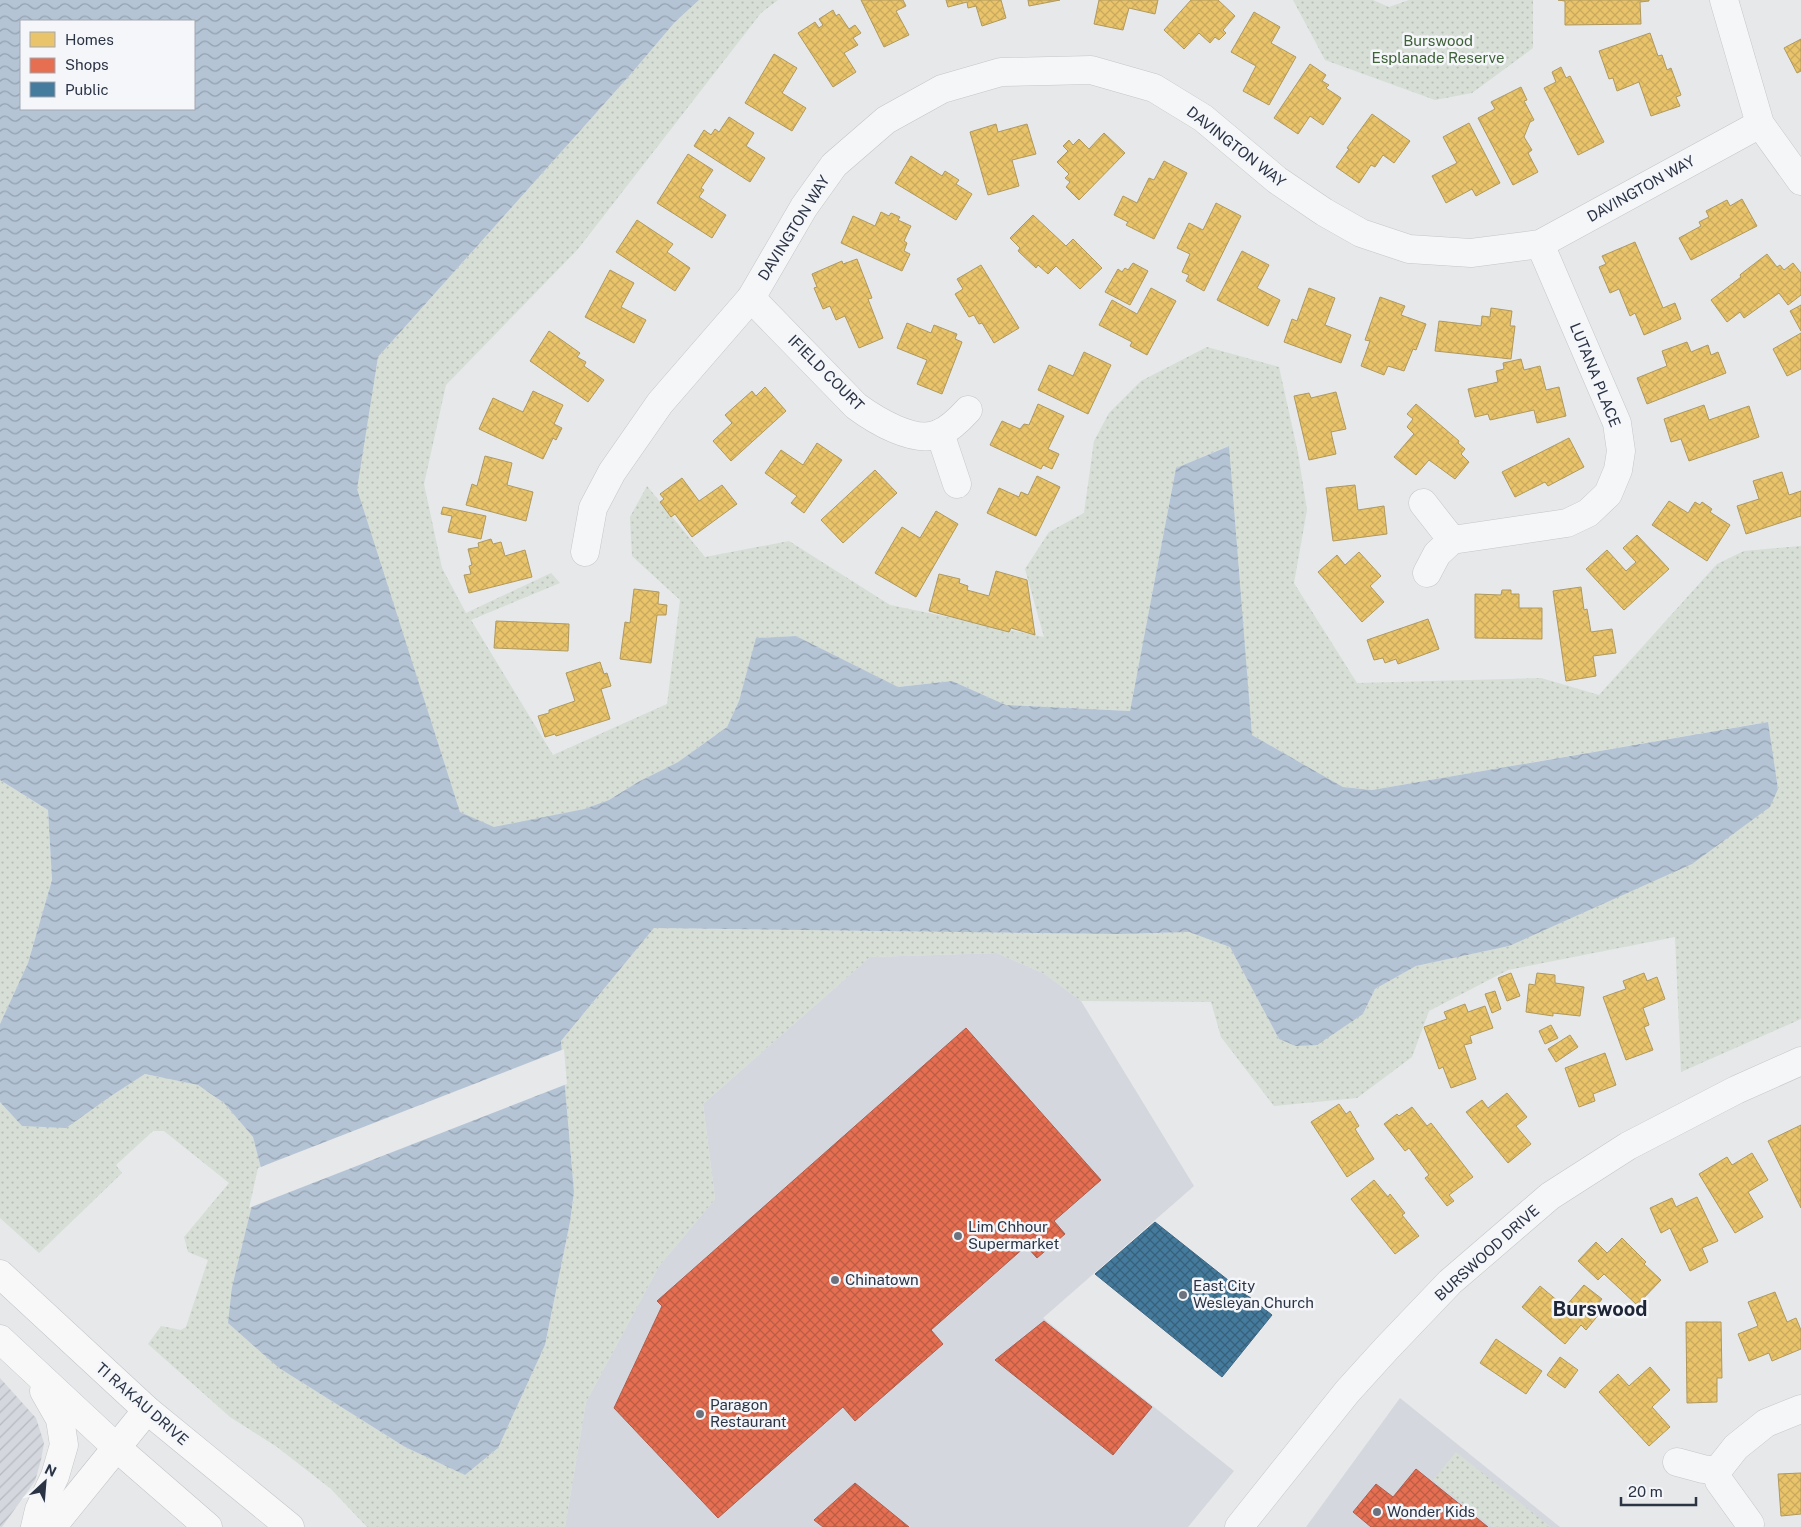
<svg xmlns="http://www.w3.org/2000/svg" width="1801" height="1527" font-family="'Public Sans',sans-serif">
	<defs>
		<pattern id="industrial-furrows" width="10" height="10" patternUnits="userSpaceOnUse" patternTransform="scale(1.25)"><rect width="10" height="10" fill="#d4d7dd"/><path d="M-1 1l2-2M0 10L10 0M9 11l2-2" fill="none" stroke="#b6b9bf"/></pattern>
		<pattern id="grass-dots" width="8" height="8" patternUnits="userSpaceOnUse" patternTransform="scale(1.25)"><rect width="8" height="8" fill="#d6ded6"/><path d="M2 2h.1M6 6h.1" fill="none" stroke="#b8bfb9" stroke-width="1.8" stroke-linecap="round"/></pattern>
		<pattern id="water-waves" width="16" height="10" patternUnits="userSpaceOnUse" patternTransform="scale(1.25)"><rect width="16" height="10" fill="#b4c4d5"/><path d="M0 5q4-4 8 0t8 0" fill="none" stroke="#93a0af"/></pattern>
		<pattern id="homes-cross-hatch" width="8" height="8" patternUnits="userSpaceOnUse" patternTransform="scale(1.25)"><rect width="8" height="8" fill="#e9c46a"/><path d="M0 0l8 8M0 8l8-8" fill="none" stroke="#c8a95d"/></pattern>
		<pattern id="shops-cross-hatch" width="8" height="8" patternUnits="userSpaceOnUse" patternTransform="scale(1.25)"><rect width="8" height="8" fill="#e76f51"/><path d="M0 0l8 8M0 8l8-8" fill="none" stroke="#bb5c45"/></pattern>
		<pattern id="public-cross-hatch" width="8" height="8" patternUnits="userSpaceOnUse" patternTransform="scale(1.25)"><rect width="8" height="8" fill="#457b9d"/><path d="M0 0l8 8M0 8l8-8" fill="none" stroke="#37607b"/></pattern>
	</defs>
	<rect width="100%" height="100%" fill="#e6e8ea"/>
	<!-- built -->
	<g fill="#d4d7dd">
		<polygon points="997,953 1045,974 1081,1001 1194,1186 1043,1318 1234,1471 1188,1527 565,1527 586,1402 659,1266 715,1199 703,1104 870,957"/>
		<polygon points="1400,1398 1560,1527 1306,1527"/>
	</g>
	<!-- industrial -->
	<polygon fill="url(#industrial-furrows)" points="0,1378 36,1418 44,1443 41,1460 35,1481 2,1527 0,1527"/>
	<!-- grass -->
	<g fill="url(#grass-dots)">
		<polygon points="699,0 778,0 761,13 578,249 446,385 424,484 442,568 466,613 551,573 560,583 471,620 553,755 667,704 680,600 632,556 630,517 647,486 705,557 789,541 890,605 1044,637 1025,569 1049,532 1084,513 1094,441 1109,413 1141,381 1207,347 1279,367 1298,453 1307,510 1294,583 1357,683 1541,678 1599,695 1717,564 1744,551 1801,546 1801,1019 1681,1072 1675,937 1508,970 1429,1011 1412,1057 1357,1098 1274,1106 1221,1037 1211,1002 1081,1001 1045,974 997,953 870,957 703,1104 715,1199 659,1266 586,1402 565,1527 367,1527 331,1489 277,1447 230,1417 148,1344 161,1326 181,1330 186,1327 208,1260 188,1252 184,1237 229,1183 164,1131 153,1131 116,1165 122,1173 39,1253 0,1218 0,1102 22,1126 111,1096 145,1074 198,1085 224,1103 253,1137 261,1168 232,1287 279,1368 405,1447 465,1475 498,1448 545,1345 570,1222 574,1192 561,1041 654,928 1119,934 1189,932 1230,946 1279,1039 1363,1014 1375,989 1416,966 1509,946 1778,789 1767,722 1372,790 1343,787 1252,735 1228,446 1176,468 1130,711 1006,705 952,681 897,687 796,636 757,638 739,701 727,727 678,762 638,782 609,800 584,809 494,828 460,812 356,489 378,357 630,75 675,22"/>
		<polygon points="1293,0 1373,0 1389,7 1409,0 1533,0 1533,48 1472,93 1435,100 1325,60"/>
		<polygon points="0,780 48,810 52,880 28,963 0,1024"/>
		<polygon points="1456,1452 1551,1527 1492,1527 1433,1480"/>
	</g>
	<!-- water -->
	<path fill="url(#water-waves)" fill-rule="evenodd" d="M0,0h699l-24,22 -45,53 -252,282 -21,132 103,323 34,15 90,-18 25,-9 29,-18 40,-20 49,-35 12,-26 17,-63 40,-2 102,51 54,-6 54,24 124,6 46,-243 53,-22 23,289 91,52 29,3 396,-68 10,67 -8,18 -78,57 -183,82 -93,20 -41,23 -12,25 -46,31 -21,1 -17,-7 -49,-92 -41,-15 -70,2 -465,-6 -93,113 13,151 -4,30 -25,123 -47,103 -33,27 -60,-28 -126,-79 -51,-45 4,-36 29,-119 -8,-31 -29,-34 -26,-18 -53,-11 -34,22 -45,32 -44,-2 -22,-24v-78l28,-61 24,-83 -4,-70 -48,-30zM21,21h173v88h-173z"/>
	<!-- pier -->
	<polygon fill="#e6e8ea" points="564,1049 567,1084 249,1208 258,1168"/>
	<!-- homes -->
	<g fill="url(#homes-cross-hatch)" stroke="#b0995f">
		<polygon points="861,0 903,0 906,6 896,11 909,35 884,47"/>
		<polygon points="946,0 1001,0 1006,18 982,26 976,6 968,8 967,2 948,7"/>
		<polygon points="1028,0 1060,0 1029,6"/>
		<polygon points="1099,0 1158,0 1155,14 1129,8 1123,30 1094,24"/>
		<polygon points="1191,0 1218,0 1235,16 1223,30 1226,33 1219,40 1215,37 1210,43 1199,33 1184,49 1164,30"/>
		<polygon points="1558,0 1649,0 1649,1 1640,2 1641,24 1565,25 1565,1"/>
		<polygon points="833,10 836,16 839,14 849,29 855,25 861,33 853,38 858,45 844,53 856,72 833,87 798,33 815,22 819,28 823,25 819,19"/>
		<polygon points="1254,12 1280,27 1271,43 1296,57 1269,105 1243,91 1256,66 1231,52"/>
		<polygon points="1650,33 1658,56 1662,55 1667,70 1671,68 1681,95 1676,97 1680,106 1651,116 1639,82 1617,91 1613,78 1609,79 1599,51"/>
		<polygon points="1801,39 1801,71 1797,73 1784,48"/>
		<polygon points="774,54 797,68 782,93 806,108 792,131 745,103"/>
		<polygon points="1310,64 1326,75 1322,81 1329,85 1326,88 1341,98 1323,125 1310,116 1298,134 1274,118"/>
		<polygon points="1561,67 1566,78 1570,76 1604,142 1578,155 1544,88 1556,82 1552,72"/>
		<polygon points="1521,87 1527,100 1524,101 1534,120 1530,122 1524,137 1532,150 1528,153 1538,172 1513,185 1478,118 1495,109 1491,102"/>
		<polygon points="1372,114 1410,141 1394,163 1383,155 1375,167 1371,165 1359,183 1336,167 1349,149 1347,148"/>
		<polygon points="729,117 754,133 746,146 765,158 750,182 694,146 704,130 711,135 715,129 719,132"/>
		<polygon points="1469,123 1500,183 1476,196 1472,189 1446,203 1432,176 1457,163 1443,137"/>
		<polygon points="996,124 998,132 1027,124 1036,154 1012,160 1019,186 988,195 970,132"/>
		<polygon points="1104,133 1125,153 1079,200 1066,187 1070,182 1065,178 1069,174 1057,162 1068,151 1063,146 1069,140 1073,145 1079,139 1089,149"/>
		<polygon points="688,154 713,170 701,188 704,190 699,197 726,215 712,238 657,203"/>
		<polygon points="911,156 942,176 945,171 959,180 956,184 972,194 956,220 895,183"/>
		<polygon points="1164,161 1187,173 1154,239 1126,225 1128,222 1114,215 1123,196 1137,203 1149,178 1154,180"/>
		<polygon points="1742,199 1757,226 1691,260 1679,238 1701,226 1699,222 1709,217 1706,211 1727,200 1730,206"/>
		<polygon points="1216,203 1241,216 1204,291 1186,281 1189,275 1182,272 1190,254 1177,248 1189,223 1203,230"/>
		<polygon points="881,212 889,216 891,213 900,217 898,220 911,226 904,241 907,243 904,251 910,254 902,271 841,243 853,216 875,226"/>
		<polygon points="1033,215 1066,246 1073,239 1102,268 1080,289 1056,266 1048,274 1038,265 1036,268 1018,251 1020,248 1010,238"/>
		<polygon points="637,220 673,244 667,252 690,268 675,291 616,252"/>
		<polygon points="1635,242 1663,308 1675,303 1681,319 1644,335 1635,313 1630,316 1619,289 1610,293 1599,267 1606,264 1602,256"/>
		<polygon points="1242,251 1269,265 1257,288 1280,300 1268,326 1217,300"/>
		<polygon points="1767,254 1777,267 1780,265 1784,270 1793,263 1801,273 1801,295 1788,305 1779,293 1744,318 1740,312 1727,322 1711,300 1741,277 1740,275 1741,274"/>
		<polygon points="857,259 872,298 868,299 883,338 859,348 845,316 836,320 830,306 823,309 814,288 817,287 812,274 842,261 843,264"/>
		<polygon points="1133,263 1148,271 1130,305 1105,292 1118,269 1122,272 1125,268 1128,270"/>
		<polygon points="981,265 1019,328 994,343 982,323 979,324 974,315 969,317 955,294 963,289 957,279"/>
		<polygon points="610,270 634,283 621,307 646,320 634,343 585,317"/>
		<polygon points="1151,288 1176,301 1147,355 1130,346 1132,342 1099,325 1112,300 1137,314"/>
		<polygon points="1309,288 1335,298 1325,325 1351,335 1341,363 1284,342 1292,319 1297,321"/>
		<polygon points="1380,297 1405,306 1401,315 1426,324 1416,350 1413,349 1404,371 1388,366 1384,375 1361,366 1370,341 1365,340"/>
		<polygon points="1801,305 1801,331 1790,311"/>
		<polygon points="1491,308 1512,311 1510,326 1515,326 1511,359 1435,351 1439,321 1481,326 1482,316 1490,317"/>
		<polygon points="907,323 931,333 934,325 957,334 955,339 962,342 942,394 917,384 927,360 897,348"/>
		<polygon points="549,331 580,353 577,357 586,362 584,366 604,380 588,402 530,361"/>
		<polygon points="1801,333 1801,369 1787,376 1773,349"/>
		<polygon points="1687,342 1691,352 1708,345 1711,355 1718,352 1726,373 1647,404 1637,378 1667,366 1662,351"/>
		<polygon points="1084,352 1111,365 1088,414 1038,390 1049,365 1073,376"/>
		<polygon points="1521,359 1524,370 1540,366 1546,390 1559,387 1566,416 1537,423 1534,410 1490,420 1488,414 1475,417 1468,389 1498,382 1496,371 1504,369 1503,363"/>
		<polygon points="765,387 786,411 731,461 713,441 732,423 725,415 752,391 756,396"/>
		<polygon points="533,391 563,405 554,424 562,428 556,440 553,438 543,459 479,429 493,398 523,412"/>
		<polygon points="1336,392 1346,429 1331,432 1336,454 1309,460 1294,396 1309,393 1311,398"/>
		<polygon points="1038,404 1064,416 1048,449 1059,454 1052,469 1043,465 1041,469 990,445 1002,421 1020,429 1024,424 1029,425"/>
		<polygon points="1416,404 1459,441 1458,443 1465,449 1461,454 1469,462 1455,479 1429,460 1416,475 1394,457 1414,434 1407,427 1413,419 1407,414"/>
		<polygon points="1704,405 1709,420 1749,406 1759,437 1689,461 1681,439 1671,442 1664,419"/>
		<polygon points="1569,438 1584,467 1548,486 1545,482 1515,497 1502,472"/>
		<polygon points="817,443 842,460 804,513 791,503 797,496 765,473 781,450 803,465"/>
		<polygon points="485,456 512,463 507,485 533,492 526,521 466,505 472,484 477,486"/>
		<polygon points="875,470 897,493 843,543 821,520"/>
		<polygon points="1782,472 1789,495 1801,491 1801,516 1746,534 1737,506 1759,499 1753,481"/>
		<polygon points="1037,476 1060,487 1036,536 987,513 999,488 1019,497 1021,492 1028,495"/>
		<polygon points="682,478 699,501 722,485 737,504 692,537 675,514 671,517 660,502 664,499 660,494"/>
		<polygon points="1355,485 1358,510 1384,506 1387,534 1333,541 1326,488"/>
		<polygon points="1669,501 1688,513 1695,502 1700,505 1702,502 1712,509 1710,512 1730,525 1707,561 1652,525"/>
		<polygon points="443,507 486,516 481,539 448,532 452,516 441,514"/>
		<polygon points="936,511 958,524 916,597 875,573 902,527 920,538"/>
		<polygon points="1637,535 1669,569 1624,610 1586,569 1607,550 1626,571 1636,562 1623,548"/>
		<polygon points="491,539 493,544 501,542 505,556 525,550 532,577 469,593 464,575 471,574 469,566 472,565 468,549 479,547 478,543"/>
		<polygon points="1359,552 1381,576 1370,586 1384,602 1362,622 1318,572 1337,555 1345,565"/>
		<polygon points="996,571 1027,580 1035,635 1011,628 1009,632 929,611 939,574 960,579 959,583 968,586 967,590 989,596"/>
		<polygon points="1581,587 1584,610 1587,609 1591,632 1612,629 1616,653 1593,656 1596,676 1566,681 1553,591"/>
		<polygon points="634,589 659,592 658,604 667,605 666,615 657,615 651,663 620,659 625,622 630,623"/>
		<polygon points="1502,590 1511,590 1511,594 1519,594 1519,608 1542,608 1542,639 1475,638 1475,594 1501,595"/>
		<polygon points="1428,619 1439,649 1398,664 1396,659 1385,663 1383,658 1374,660 1367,640"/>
		<polygon points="496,621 569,624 568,651 494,648"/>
		<polygon points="600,662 604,674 607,673 611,686 601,689 610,719 556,736 555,734 545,737 538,716 549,713 549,710 575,701 566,673"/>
		<polygon points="1511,973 1520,996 1507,1001 1498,978"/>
		<polygon points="1537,973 1555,975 1555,983 1584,987 1580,1016 1553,1013 1553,1016 1526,1012 1529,984 1535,985"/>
		<polygon points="1644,973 1647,981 1657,977 1665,999 1643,1008 1649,1025 1644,1027 1653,1050 1626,1060 1603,997 1626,989 1623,981"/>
		<polygon points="1495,991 1501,1009 1492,1013 1485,994"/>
		<polygon points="1465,1004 1468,1012 1485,1006 1493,1028 1470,1036 1472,1043 1464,1045 1476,1079 1451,1088 1443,1067 1439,1069 1424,1027 1447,1019 1444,1012"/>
		<polygon points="1551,1025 1558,1038 1545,1044 1539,1031"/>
		<polygon points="1570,1035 1578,1047 1556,1062 1548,1049"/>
		<polygon points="1605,1053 1616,1085 1593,1094 1595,1101 1579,1107 1565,1068"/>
		<polygon points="1507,1093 1527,1117 1516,1126 1531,1144 1508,1163 1466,1112 1482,1100 1488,1108"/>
		<polygon points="1339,1104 1346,1114 1350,1111 1359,1126 1355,1129 1374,1159 1347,1177 1311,1122"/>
		<polygon points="1412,1107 1427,1126 1431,1123 1473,1177 1449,1195 1454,1201 1447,1206 1425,1178 1429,1175 1409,1148 1405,1151 1384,1124 1397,1114 1399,1116"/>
		<polygon points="1801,1125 1801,1208 1768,1141"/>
		<polygon points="1752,1153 1768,1180 1748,1192 1763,1217 1735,1233 1699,1174 1727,1157 1732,1165"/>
		<polygon points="1374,1180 1388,1197 1390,1194 1405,1213 1402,1215 1419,1236 1395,1254 1351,1199"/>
		<polygon points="1697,1197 1718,1241 1702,1248 1708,1262 1690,1271 1670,1228 1661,1233 1650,1208 1672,1198 1676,1207"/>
		<polygon points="1622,1238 1646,1262 1644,1264 1661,1280 1637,1305 1604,1274 1598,1280 1578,1261 1596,1242 1607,1253"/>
		<polygon points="1584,1285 1602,1299 1595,1308 1600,1313 1586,1330 1581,1325 1565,1344 1522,1307 1540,1286 1565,1307"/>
		<polygon points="1775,1292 1787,1322 1796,1318 1801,1330 1801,1349 1772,1361 1769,1353 1749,1361 1738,1334 1758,1326 1748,1302"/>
		<polygon points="1686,1322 1721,1322 1722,1378 1717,1378 1717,1402 1687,1403"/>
		<polygon points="1496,1339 1542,1371 1526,1394 1480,1363"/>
		<polygon points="1560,1357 1578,1370 1565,1388 1547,1375"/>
		<polygon points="1650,1367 1670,1390 1652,1407 1670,1427 1649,1446 1599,1392 1618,1374 1629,1386"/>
		<polygon points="1801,1473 1801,1514 1781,1516 1778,1474"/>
	</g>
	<!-- shops -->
	<g fill="url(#shops-cross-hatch)" stroke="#af5d4d">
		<polygon points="966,1028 1101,1180 1054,1221 1065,1234 1037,1258 1026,1246 931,1330 943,1344 855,1421 843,1407 718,1518 614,1408 662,1306 657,1301"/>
		<polygon points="1044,1321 1152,1407 1113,1455 995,1360"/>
		<polygon points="1416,1469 1488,1527 1371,1527 1353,1512 1376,1484 1393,1497"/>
		<polygon points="855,1483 909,1527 823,1527 814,1520"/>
	</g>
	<!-- public -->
	<polygon fill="url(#public-cross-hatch)" stroke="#3d6683" points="1155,1222 1272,1315 1222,1377 1095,1274"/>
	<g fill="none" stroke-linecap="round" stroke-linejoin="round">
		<!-- minor casing -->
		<g stroke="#c4c6c8" stroke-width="29">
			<g id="minor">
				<polyline points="1724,0 1760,124 1801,181"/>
				<path d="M751,298l105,108c19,14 58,38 82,28 12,-5 21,-14 30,-24"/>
				<polyline points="940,433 957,484"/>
				<polyline points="1423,503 1452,540"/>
				<polyline points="585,552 593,508 612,472 660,403 751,298 804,207 834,165 886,120 942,89 1001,72 1091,70 1154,88 1203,118 1277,180 1324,212 1361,233 1409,249 1471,253 1540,244 1760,124"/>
				<polyline points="1427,573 1437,554 1452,540 1567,523 1588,513 1608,494 1618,470 1621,451 1617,423 1540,244"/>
				<polyline points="1677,1462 1703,1469 1717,1471"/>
				<polyline points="1750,1524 1719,1481 1717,1471 1736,1447 1766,1423 1801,1409"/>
				<polyline points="1239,1527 1347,1392 1386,1349 1450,1282 1550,1196 1628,1146 1736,1090 1801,1061"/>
			</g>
		</g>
		<!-- major casing -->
		<g stroke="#c2c5c8" stroke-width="29">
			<g id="major">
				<polyline points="0,1274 147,1410 290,1527"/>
				<polyline points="0,1339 117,1448 208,1527"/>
				<polyline points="35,1527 39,1510 55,1476 64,1445 60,1419 44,1391"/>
				<polyline points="52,1527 147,1410"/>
			</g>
		</g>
		<!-- minor -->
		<use href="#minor" stroke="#f5f6f7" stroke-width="28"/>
		<!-- major -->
		<use href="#major" stroke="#f8f8f8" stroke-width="28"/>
	</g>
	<!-- markers -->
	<g fill="#6c737f" stroke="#f4f6f9" stroke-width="2">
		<circle cx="958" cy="1236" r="5"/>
		<circle cx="835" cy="1280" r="5"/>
		<circle cx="1183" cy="1295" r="5"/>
		<circle cx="700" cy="1414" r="5"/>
		<circle cx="1377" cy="1512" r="5"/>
	</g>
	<g text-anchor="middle" stroke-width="5" stroke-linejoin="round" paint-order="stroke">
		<!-- park labels -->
		<g font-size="15" fill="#3f6138" stroke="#f4f6f9">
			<text x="1438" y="46">Burswood<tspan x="1438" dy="17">Esplanade Reserve</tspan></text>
		</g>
		<!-- street labels -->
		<g font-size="15" fill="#2b3445" stroke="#f4f6f9">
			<text transform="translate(1236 147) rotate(38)" y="5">DAVINGTON WAY</text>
			<text transform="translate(1641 189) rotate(-29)" y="5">DAVINGTON WAY</text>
			<text transform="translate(794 228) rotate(-58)" y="5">DAVINGTON WAY</text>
			<text transform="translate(826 373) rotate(45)" y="5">IFIELD COURT</text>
			<text transform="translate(1595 375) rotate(68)" y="5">LUTANA PLACE</text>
			<text transform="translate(1487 1253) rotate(-42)" y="5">BURSWOOD DRIVE</text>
			<text transform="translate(142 1404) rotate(41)" y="5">TI RAKAU DRIVE</text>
		</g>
		<!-- poi labels -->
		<g font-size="15" fill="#2b3445" stroke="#f4f6f9" text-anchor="start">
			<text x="968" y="1232">Lim Chhour<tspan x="968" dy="17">Supermarket</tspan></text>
			<text x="845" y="1285">Chinatown</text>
			<text x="1193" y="1291">East City<tspan x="1193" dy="17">Wesleyan Church</tspan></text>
			<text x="710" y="1410">Paragon<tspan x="710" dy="17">Restaurant</tspan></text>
			<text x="1387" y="1517">Wonder Kids</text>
		</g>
		<!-- district labels -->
		<g font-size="20" font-weight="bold" fill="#1d2536" stroke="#f4f6f9">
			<text x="1600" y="1316">Burswood</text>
		</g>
	</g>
	<!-- legend -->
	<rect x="20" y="20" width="175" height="90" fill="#f4f6f9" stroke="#a4a8b1"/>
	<rect x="30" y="32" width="25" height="15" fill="#e9c46a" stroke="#a4a8b1"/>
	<text x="65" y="45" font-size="15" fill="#2b3445">Homes</text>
	<rect x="30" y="58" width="25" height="15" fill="#e76f51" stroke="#a4a8b1"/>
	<text x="65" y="70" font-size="15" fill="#2b3445">Shops</text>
	<rect x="30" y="82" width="25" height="15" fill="#457b9d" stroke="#a4a8b1"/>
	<text x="65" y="95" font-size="15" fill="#2b3445">Public</text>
	<!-- north arrow -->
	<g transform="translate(45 1482) rotate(26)" stroke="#f4f6f9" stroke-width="4" paint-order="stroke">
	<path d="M0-4L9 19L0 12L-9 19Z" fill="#2b3445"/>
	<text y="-8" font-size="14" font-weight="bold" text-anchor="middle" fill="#2b3445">N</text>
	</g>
	<!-- scale -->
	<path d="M1621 1497v8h75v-8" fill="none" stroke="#2b3445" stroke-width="2.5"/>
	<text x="1628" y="1497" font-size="15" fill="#2b3445" stroke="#f4f6f9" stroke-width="4" paint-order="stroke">20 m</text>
</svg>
